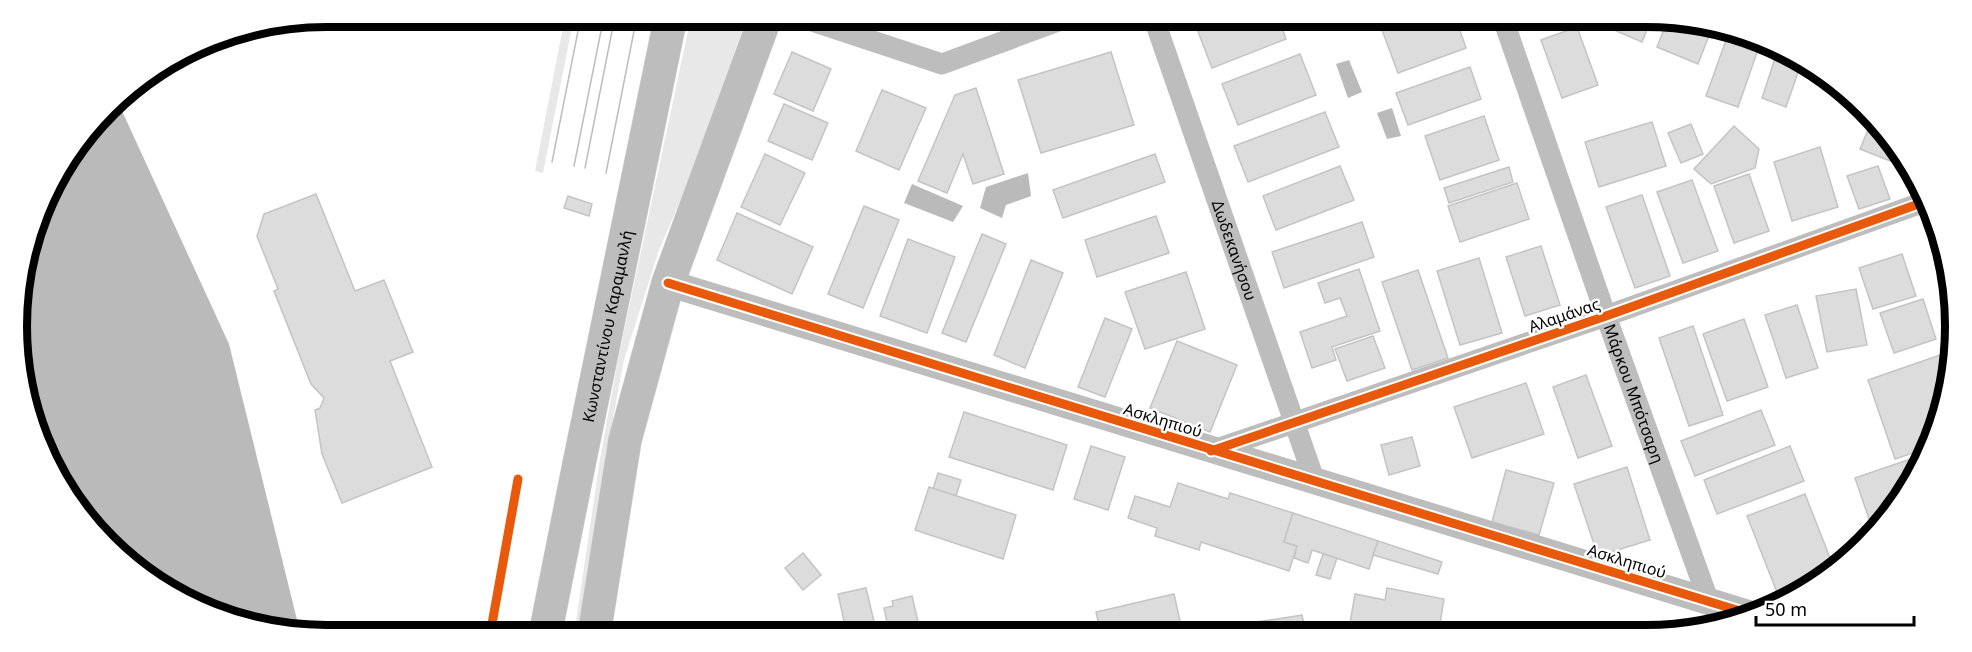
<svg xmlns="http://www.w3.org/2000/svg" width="1972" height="652" font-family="'Noto Sans',sans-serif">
	<rect width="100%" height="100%" fill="#fff"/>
	<!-- green -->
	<g fill="#e8e8e8">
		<polygon points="565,17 574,17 543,173 535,171"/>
		<polygon points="691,17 747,17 686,187 659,250 624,360 605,461 578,635 574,635 600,459 618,359"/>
	</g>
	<!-- water -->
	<g fill="#bababa">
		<polygon points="1349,60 1362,92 1348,98 1336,64"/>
		<polygon points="117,100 229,344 300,632 246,625 154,583 69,498 27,406 19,286 49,189"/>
		<polygon points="1392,108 1401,136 1387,139 1377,113"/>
		<polygon points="1028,173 1031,196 1006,205 1002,218 980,208 986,187"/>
		<polygon points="912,184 963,206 953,222 904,203"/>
	</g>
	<!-- building -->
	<g fill="#dcdcdc" stroke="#c4c4c4" stroke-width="1.5">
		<polygon points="911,16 935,16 932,25"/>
		<polygon points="1192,16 1278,16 1286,39 1212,68"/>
		<polygon points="1328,16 1355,16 1332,26"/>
		<polygon points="1421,16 1455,16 1466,48 1398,73 1382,30"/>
		<polygon points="1590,16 1646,16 1652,17 1642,42 1588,19"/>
		<polygon points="1668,19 1713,25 1698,64 1657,47"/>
		<polygon points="1577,27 1598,85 1562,98 1541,40"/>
		<polygon points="1730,29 1760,44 1738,107 1706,96"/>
		<polygon points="792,52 831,69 813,111 774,94"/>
		<polygon points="1111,52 1134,125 1041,153 1018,80"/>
		<polygon points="1777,52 1801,64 1786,107 1762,98"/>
		<polygon points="1300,54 1316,95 1238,125 1222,84"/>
		<polygon points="1470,67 1481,99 1408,125 1396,93"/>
		<polygon points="976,88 1004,174 973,184 963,154 947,193 918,181 955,95"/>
		<polygon points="882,90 926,108 899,170 856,151"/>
		<polygon points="784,104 828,123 812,160 768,141"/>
		<polygon points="1325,112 1339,147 1248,182 1234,146"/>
		<polygon points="1484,116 1499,160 1440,180 1425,136"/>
		<polygon points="1652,122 1666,166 1599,187 1585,142"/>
		<polygon points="1691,124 1703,154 1681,163 1668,133"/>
		<polygon points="1870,125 1875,127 1909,165 1908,168 1860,149"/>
		<polygon points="1734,126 1759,149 1755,168 1711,184 1694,169"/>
		<polygon points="1820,147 1838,207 1792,221 1774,162"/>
		<polygon points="765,154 805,173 780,225 741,207"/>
		<polygon points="1155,154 1165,182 1063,218 1053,190"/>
		<polygon points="1340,166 1354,200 1276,230 1263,196"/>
		<polygon points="1878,166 1890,199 1859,209 1847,176"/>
		<polygon points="1509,167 1513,182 1449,203 1444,188"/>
		<polygon points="1749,174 1769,231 1734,243 1714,186"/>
		<polygon points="1692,180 1718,251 1683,263 1657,192"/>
		<polygon points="1517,183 1529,219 1460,242 1448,206"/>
		<polygon points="316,194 355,291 384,280 413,352 390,361 432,467 342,503 322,454 315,410 320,408 324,398 311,384 274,291 278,289 257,236 264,214"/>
		<polygon points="1642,195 1670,276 1635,288 1606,207"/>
		<polygon points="568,196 592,204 589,216 564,208"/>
		<polygon points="864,206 899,220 863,308 828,294"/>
		<polygon points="737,213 813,247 792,294 717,260"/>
		<polygon points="1156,216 1169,253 1097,277 1085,240"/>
		<polygon points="1362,222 1374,257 1284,288 1272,252"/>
		<polygon points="982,234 1006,244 966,342 942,333"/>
		<polygon points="908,239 955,257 927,333 880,316"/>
		<polygon points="1541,246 1560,305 1525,316 1506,257"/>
		<polygon points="1902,254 1916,296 1873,309 1859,268"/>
		<polygon points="1479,258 1502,333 1460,345 1437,271"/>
		<polygon points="1031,260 1063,273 1025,368 994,355"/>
		<polygon points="1359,269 1380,331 1332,347 1336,360 1312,368 1300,332 1347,316 1340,298 1325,303 1318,283"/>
		<polygon points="1418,270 1448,358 1412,370 1382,282"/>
		<polygon points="1186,272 1205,329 1145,349 1125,292"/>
		<polygon points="1856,289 1867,345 1827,352 1816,296"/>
		<polygon points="1923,299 1936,339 1894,353 1880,313"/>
		<polygon points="1797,305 1818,368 1786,378 1765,315"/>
		<polygon points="1105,318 1132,329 1105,397 1078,387"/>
		<polygon points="1744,319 1768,387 1727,401 1703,334"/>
		<polygon points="1693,326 1723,415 1689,426 1659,338"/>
		<polygon points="1373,336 1385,368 1347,381 1335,349"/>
		<polygon points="1177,341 1237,365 1210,432 1150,408"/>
		<polygon points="1946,353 1948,358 1945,406 1928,448 1895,459 1868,380"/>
		<polygon points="1586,375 1612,446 1578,458 1553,387"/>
		<polygon points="1526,383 1544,434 1472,458 1454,407"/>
		<polygon points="1761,410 1775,445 1695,476 1681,441"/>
		<polygon points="964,412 1067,445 1053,490 949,457"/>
		<polygon points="1412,437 1420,466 1389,475 1381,445"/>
		<polygon points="1091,446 1125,457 1108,510 1074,499"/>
		<polygon points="1790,446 1804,481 1717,514 1704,480"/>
		<polygon points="1925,454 1914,481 1888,513 1869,519 1855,478"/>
		<polygon points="1627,467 1650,540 1598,556 1574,484"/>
		<polygon points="1506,470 1554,483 1539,535 1492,522"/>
		<polygon points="938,473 961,480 956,496 933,489"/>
		<polygon points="1178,483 1228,499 1230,493 1293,513 1284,542 1297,546 1289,571 1201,542 1199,550 1155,536 1157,528 1128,518 1135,496 1170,507"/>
		<polygon points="929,487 1016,515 1003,559 915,530"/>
		<polygon points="1805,494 1834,568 1789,597 1780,600 1747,516"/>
		<polygon points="1293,513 1378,541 1369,569 1312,550 1308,563 1294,558 1297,546 1284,542"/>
		<polygon points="1378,541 1442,562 1438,574 1373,555"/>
		<polygon points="803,553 821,575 803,590 785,568"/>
		<polygon points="1323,554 1337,558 1330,579 1316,575"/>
		<polygon points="866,588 876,630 888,627 884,608 893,606 892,601 912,596 919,626 930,624 933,634 805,635 805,633 845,625 838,594"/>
		<polygon points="1387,588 1444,599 1439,630 1427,628 1426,633 1408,633 1350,623 1355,594 1385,600"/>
		<polygon points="1174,594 1183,634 1101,634 1096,612"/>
		<polygon points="1302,615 1306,634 1239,634 1237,625"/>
		<polygon points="1047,624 1050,634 1020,634 1019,630"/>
		<polygon points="1237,625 1239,634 1197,634"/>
	</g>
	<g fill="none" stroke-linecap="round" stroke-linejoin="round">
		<!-- trunk casing -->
		<g stroke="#dbdbdb" stroke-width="34">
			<g id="trunk">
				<path id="s3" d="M545,635l33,-166 93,-453"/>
				<polyline points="594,635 625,440 668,283 766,16"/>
			</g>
		</g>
		<!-- minor -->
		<g stroke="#bdbdbd" stroke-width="21">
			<polyline points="797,16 942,64 1072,16"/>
			<path id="s1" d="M1153,16l162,466"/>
			<path id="s2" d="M1502,16l104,300 103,286"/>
			<polyline points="1211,451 1606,316 1924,202"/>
		</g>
		<!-- tertiary -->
		<polyline stroke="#bdbdbd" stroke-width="27" points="668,283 1753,615"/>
		<!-- trunk -->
		<use href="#trunk" stroke="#bdbdbd" stroke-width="33"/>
		<!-- tram -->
		<g stroke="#bdbdbd" stroke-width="1.5">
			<polyline points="552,162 581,16"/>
			<polyline points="574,166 604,16"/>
			<polyline points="585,168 615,16"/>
			<polyline points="606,173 637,16"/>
		</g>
		<!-- cycleway casing -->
		<g stroke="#fff" stroke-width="13">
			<g id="cycleway">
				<polyline points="668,283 1753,615"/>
				<polyline points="1211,451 1606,316 1924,202"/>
				<polyline points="490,635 518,479"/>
			</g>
		</g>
		<!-- cycleway -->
		<use href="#cycleway" stroke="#e8590c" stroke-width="9"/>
	</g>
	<g text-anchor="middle" stroke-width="5" stroke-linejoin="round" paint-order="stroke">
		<!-- street labels -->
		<g font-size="16" fill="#000" stroke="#fff">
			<text dy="6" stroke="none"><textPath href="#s1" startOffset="248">Δωδεκανήσου</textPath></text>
			<text transform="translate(1564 315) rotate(-19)" y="6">Αλαμάνας</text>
			<text dy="6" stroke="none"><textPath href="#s3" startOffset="315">Κωνσταντίνου Καραμανλή</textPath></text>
			<text dy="6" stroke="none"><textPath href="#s2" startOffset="400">Μάρκου Μπότσαρη</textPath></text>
			<text transform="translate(1163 420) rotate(17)" y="6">Ασκληπιού</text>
			<text transform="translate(1627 561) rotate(17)" y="6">Ασκληπιού</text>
		</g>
	</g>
	<!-- crop -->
	<path d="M0 0H1972V652H0ZM326 27H1646A299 299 0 0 1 1945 326V326A299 299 0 0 1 1646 625H326A299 299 0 0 1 27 326V326A299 299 0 0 1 326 27Z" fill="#fff" fill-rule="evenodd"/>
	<path fill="none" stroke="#000" stroke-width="8" d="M326 27H1646A299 299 0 0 1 1945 326V326A299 299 0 0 1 1646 625H326A299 299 0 0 1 27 326V326A299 299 0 0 1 326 27Z"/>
	<!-- scale -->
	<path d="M1756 616v9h158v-9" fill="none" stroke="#000000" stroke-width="3"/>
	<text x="1765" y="616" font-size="18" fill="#000000" stroke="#ffffff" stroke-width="4.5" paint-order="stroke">50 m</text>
</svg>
